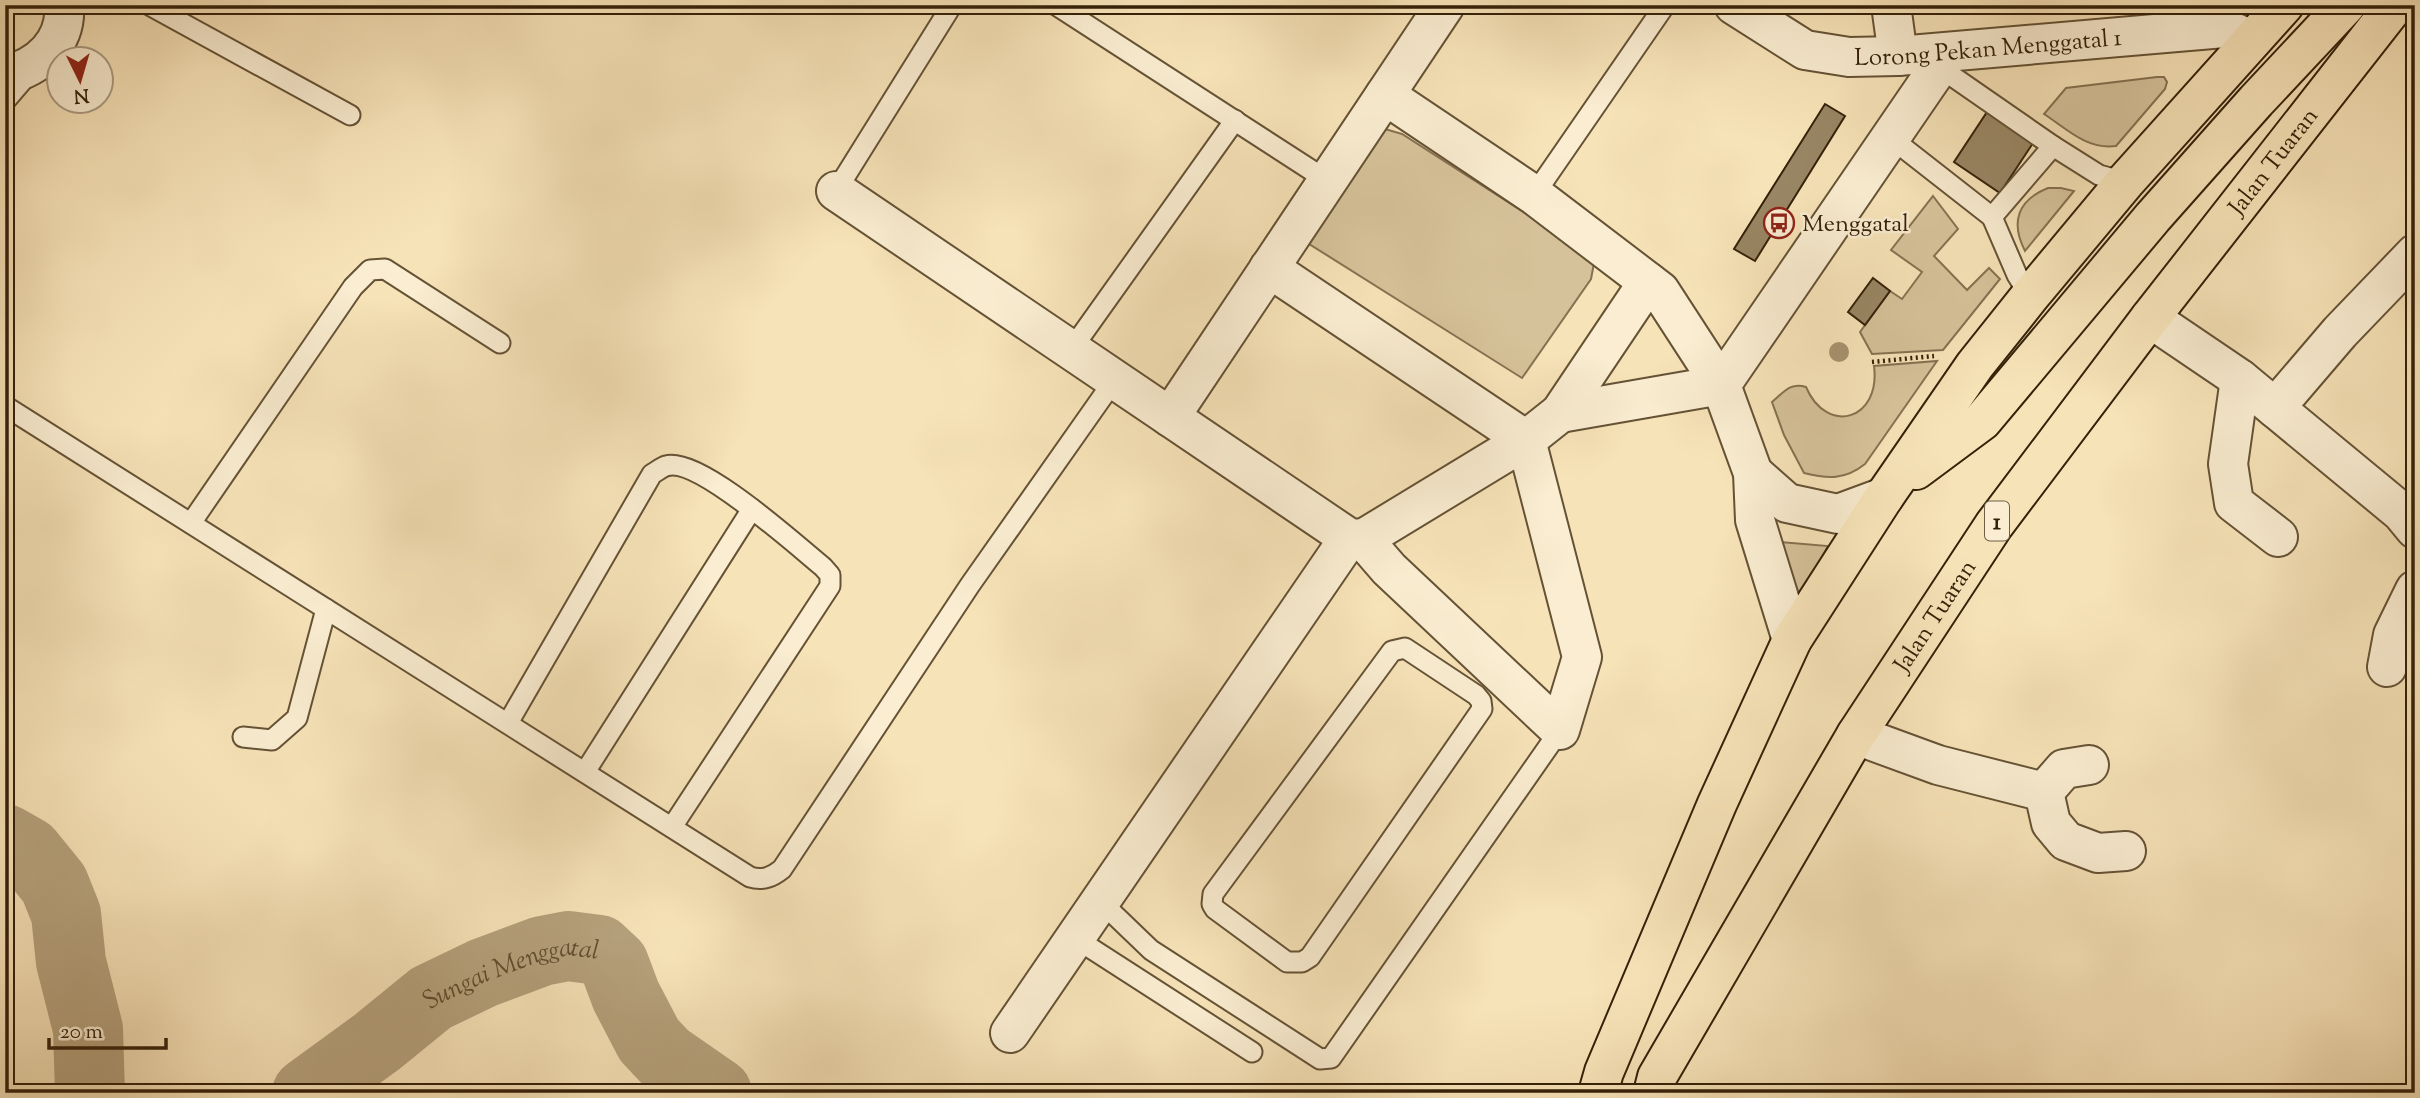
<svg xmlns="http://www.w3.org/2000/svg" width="2420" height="1098" font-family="'Sorts Mill Goudy',serif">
	<rect width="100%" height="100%" fill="#f7e3b8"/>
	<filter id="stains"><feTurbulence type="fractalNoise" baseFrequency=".00286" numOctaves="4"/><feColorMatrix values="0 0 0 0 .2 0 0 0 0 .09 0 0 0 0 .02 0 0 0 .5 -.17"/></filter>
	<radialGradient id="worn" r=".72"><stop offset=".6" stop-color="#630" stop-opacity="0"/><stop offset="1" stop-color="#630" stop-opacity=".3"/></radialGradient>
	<!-- green -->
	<g fill="#d6c29a" stroke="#857252" stroke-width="2">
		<path d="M2157,77h7l3,5 -2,7 -49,57c-29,4 -49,-17 -72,-32l22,-26z"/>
		<polygon points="1385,129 1402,134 1589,254 1594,263 1591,279 1522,378 1298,237"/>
		<path d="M2048,188h13l13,3 -49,60c-15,-29 -7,-51 23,-63z"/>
		<polygon points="1933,196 1958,229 1934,256 1967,290 1989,268 2000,279 1943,350 1872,354 1860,332 1890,291 1902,299 1922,272 1891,250"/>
		<path d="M1937,361l-72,103c-20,16 -37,15 -61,9l-20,-38 -12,-33c12,-10 18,-20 34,-15 21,49 75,33 68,-21z"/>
		<polygon points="1780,542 1828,546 1800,598"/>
	</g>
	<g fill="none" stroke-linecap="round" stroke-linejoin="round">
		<!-- river -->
		<g stroke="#b5a17c" stroke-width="70">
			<polyline points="5,839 28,852 54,884 66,914 71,962 88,1029 90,1093"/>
			<path id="s1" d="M307,1093l70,-51 54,-44 52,-25 59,-22 26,-5 31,4 15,14 12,32 23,44 16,17 52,36"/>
		</g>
	</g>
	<!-- building -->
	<g fill="#998664" stroke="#342109" stroke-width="2">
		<polygon points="1825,104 1845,116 1755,261 1734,249"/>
		<polygon points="1989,109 2035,140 2000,193 1954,162"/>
		<polygon points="1873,278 1890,291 1865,325 1848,312"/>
	</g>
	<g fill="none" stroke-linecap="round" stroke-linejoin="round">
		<!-- service casing -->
		<g stroke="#655235" stroke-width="23">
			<g id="service">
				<polyline points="149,5 350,115"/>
				<polyline points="1056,5 1328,181"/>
				<polyline points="1939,67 2053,146"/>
				<polyline points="5,101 29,73"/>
				<polyline points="1891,138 1992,217"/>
				<polyline points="836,191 952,5"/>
				<polyline points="1534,195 1665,5"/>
				<polyline points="2030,296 2017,275 1992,217 2053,146 2099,175 2125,182"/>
				<polyline points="1071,350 1235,120"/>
				<path d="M5,406l745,471c13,4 22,0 32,-8l188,-284 145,-206"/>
				<polyline points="191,523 353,287 370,270 385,269 500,343"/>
				<polygon points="1405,648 1476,695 1481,701 1482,709 1310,957 1302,962 1287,962 1215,909 1212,904 1213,894 1392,651"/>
				<path d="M508,723l144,-249c4,-2 10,-7 14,-8 32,-10 130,79 157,101l7,8v11l-158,241"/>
				<polyline points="243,737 272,740 297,718 326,609"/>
				<polyline points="585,772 752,509"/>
				<polyline points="1100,901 1151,950 1320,1059 1331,1058 1560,730"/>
				<polyline points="1075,938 1252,1052"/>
			</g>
		</g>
		<!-- minor casing -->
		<g stroke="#655235" stroke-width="42">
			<g id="minor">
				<path id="s2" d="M1734,5l71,45 44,7 49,-1 326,-28 28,12"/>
				<polyline points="1891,5 1898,56"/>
				<path d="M5,75c34,-7 62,-33 59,-70"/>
				<polyline points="1385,95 1534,195 1660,291 1721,385 1753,473 1755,520 1792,640"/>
				<polyline points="836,191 1349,538 1363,539 1389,569 1560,730 1582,657 1526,440 1269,268"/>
				<polyline points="2150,318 2240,379 2401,512 2415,529"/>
				<polyline points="2240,379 2228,464 2234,503 2278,537"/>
				<polyline points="2275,408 2340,332 2415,254"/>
				<polyline points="1560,413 1721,385 1949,52"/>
				<polyline points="1170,417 1445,5"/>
				<polyline points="1753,473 1787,503 1838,514 1884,497"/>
				<polyline points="1363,539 1526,440 1560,413 1648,282"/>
				<polyline points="2387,667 2393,635 2415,590"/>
				<polyline points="1856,735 1938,765 2044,792 2051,823 2066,841 2098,853 2126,851"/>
				<polyline points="2044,792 2064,769 2089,765"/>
				<polyline points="1010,1033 1349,538"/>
			</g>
		</g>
		<!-- primary casing -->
		<g stroke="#342109" stroke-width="42">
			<g id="primary">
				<polyline points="1916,470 1982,421 2153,217 2256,101 2346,5"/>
				<polyline points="1598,1093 1604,1072 1717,804 1792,640 1884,497 1975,365 2030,296 2125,182 2284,5"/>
				<path id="s3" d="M1653,1093l4,-16 199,-342 138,-210 156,-207 245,-313"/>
			</g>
		</g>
		<!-- path -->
		<polyline stroke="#342109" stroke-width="4.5" stroke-dasharray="2 3.5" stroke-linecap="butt" points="1872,362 1934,356"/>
		<!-- service -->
		<use href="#service" stroke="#faedd1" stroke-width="19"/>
		<!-- minor -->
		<use href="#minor" stroke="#faedd1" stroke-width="38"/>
		<!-- primary -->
		<use href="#primary" stroke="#f7e3b8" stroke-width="38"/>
	</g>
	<!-- trees -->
	<circle fill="#a7936f" cx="1839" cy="352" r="10"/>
	<!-- icons -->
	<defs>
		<g id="bus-ring" transform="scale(1.575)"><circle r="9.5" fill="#faedd1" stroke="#8f2418" stroke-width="1.5"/><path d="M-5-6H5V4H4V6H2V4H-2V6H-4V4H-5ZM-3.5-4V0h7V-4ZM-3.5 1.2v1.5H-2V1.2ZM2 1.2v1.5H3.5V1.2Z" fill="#8f2418"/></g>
	</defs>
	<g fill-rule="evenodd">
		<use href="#bus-ring" x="1779" y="223"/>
	</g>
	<g text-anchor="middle" stroke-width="5" stroke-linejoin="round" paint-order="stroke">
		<!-- shield labels -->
		<rect fill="#faedd1" stroke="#6f5e45" stroke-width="2" x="1985" y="501.5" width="24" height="39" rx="5"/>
		<g font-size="23" font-weight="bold" fill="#342109">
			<text x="1997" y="529">1</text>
		</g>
		<!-- street labels -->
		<g font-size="24" fill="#342109" stroke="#faedd1">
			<text dy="8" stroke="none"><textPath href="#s2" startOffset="268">Lorong Pekan Menggatal 1</textPath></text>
			<text dy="8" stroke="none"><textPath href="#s3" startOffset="1122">Jalan Tuaran</textPath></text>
			<text dy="8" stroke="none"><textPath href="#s3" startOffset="555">Jalan Tuaran</textPath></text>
		</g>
		<!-- poi labels -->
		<g font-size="24" fill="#342109" stroke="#faedd1" text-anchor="start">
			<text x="1802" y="231">Menggatal</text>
		</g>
		<!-- water labels -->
		<g font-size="26" font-style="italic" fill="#614e31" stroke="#faedd1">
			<text dy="9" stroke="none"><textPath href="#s1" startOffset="242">Sungai Menggatal</textPath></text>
		</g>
	</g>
	<!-- margin -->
	<rect width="2420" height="1098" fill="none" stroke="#f7e3b8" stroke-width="28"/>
	<rect x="7" y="7" width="2406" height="1084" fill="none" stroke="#342109" stroke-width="3.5"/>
	<rect x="14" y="14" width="2392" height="1070" fill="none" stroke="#342109" stroke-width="2"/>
	<!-- north arrow -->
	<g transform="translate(80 80) rotate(175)"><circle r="33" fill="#faedd1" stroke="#ab9b81" stroke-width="2"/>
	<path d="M0-5L12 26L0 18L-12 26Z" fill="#8f2418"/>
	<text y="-10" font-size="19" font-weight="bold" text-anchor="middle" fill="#342109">N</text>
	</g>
	<!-- scale -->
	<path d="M49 1038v10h117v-10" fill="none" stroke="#342109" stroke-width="3.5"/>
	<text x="60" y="1038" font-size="21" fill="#342109" stroke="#faedd1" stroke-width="5" paint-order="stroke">20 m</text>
	<rect width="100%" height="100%" filter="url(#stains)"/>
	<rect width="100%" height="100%" fill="url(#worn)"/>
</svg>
